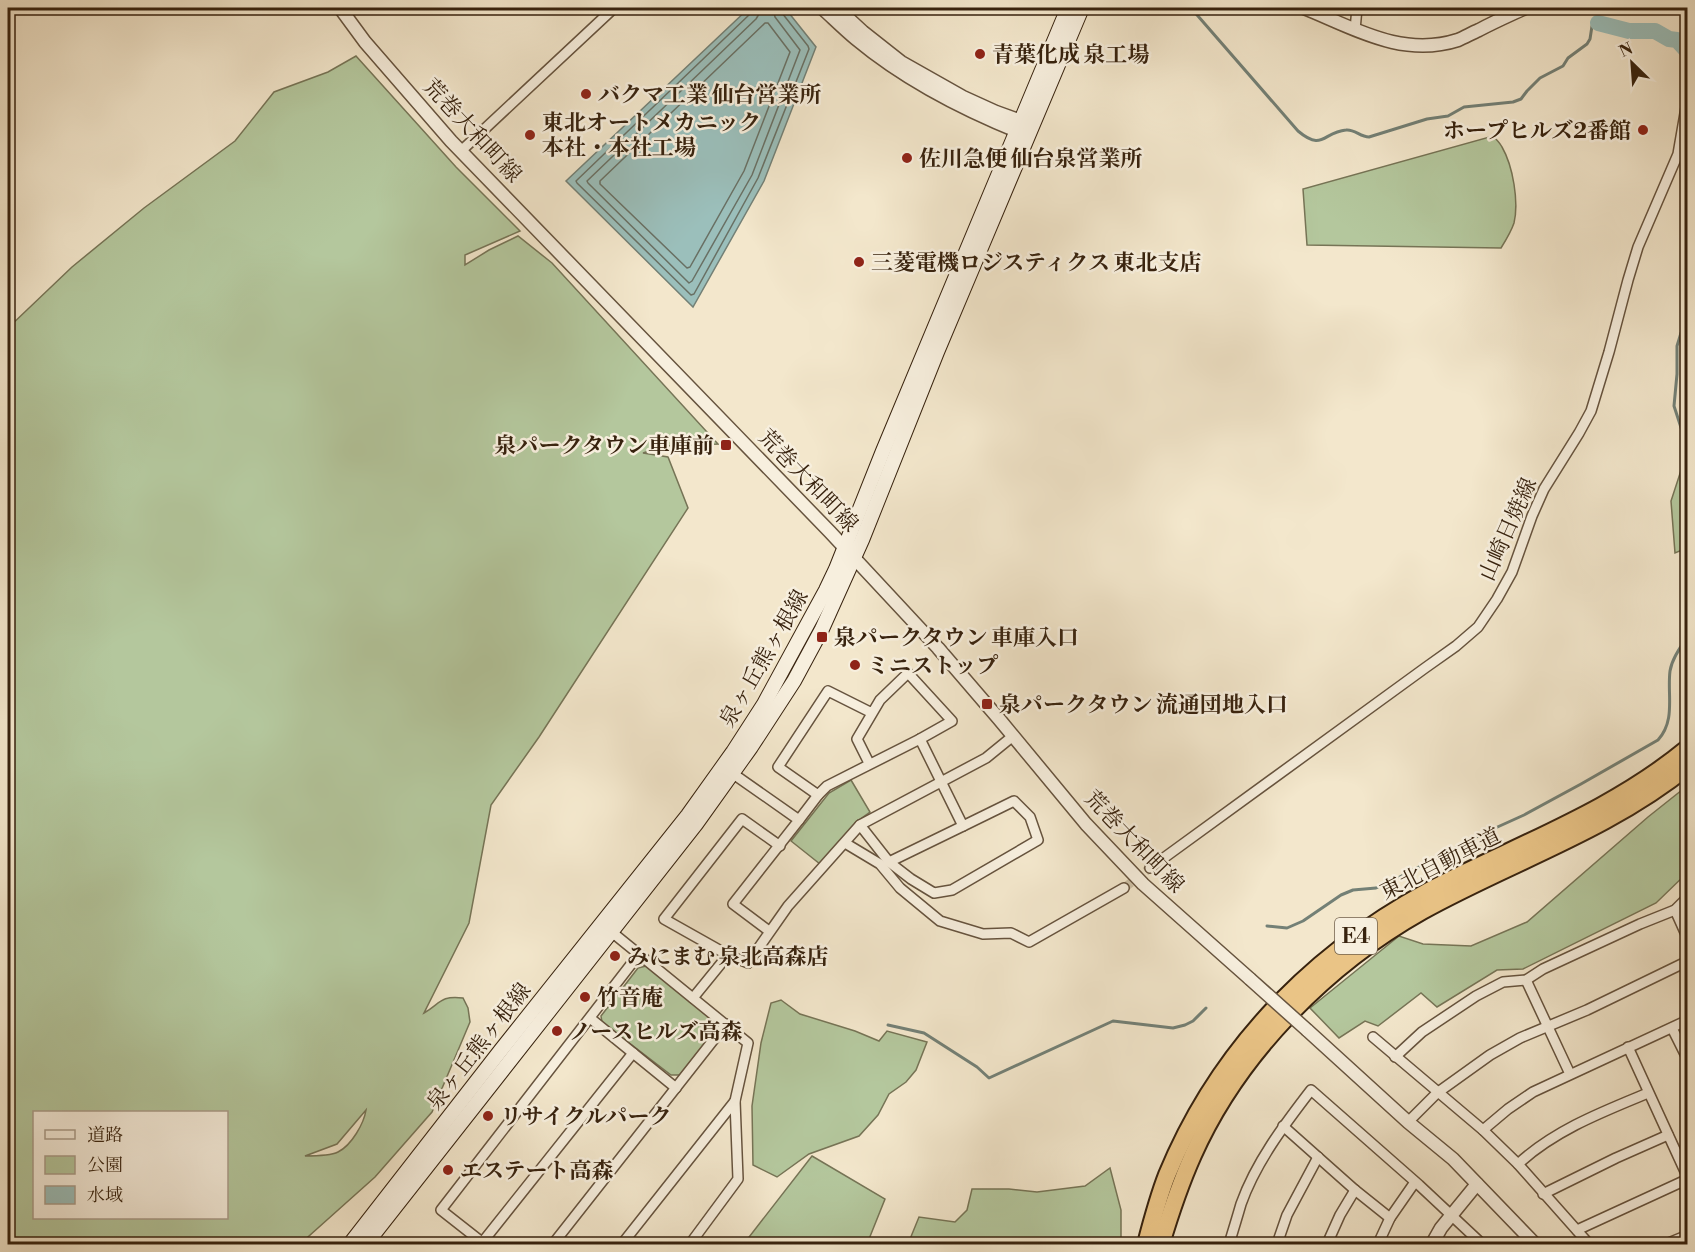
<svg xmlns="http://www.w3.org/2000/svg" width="1695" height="1252" font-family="'Libre Bodoni','Noto Serif JP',serif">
	<rect width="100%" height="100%" fill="#f3e7cc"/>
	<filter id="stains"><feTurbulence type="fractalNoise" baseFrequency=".00333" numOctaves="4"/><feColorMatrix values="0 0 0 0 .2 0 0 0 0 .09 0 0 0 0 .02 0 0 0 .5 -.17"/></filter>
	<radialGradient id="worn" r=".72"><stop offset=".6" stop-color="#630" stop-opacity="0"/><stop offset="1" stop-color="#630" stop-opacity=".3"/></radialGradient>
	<!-- green -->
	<g fill="#b4c79d" stroke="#767456" stroke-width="1.5" fill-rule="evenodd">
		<path d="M356,56l100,111 64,64 -55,24v10l24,-15 29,-14 34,27 166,181 -54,2 -21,7 25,4 20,51 -149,229 -48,68 -22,118 -45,90c16,-9 16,-18 39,-15l5,10 2,14 -38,90 -57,65 -75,67h-292v-916l64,-61 72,-59 91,-67 39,-49 54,-20zM366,1110c-2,13 -14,35 -28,42 -8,4 -23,4 -33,4l32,-12zM226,1112v106h-192v-106z"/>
		<path d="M1493,136c3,3 7,7 9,11 11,19 17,55 12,76 -3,9 -8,17 -13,25l-194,-3 -4,-56z"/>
		<polygon points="1687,452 1687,548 1675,553 1671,501"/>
		<polygon points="851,780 870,812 859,820 820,864 791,841 829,793"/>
		<polygon points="1687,786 1687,873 1656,903 1523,969 1497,970 1437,1007 1421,993 1378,1026 1365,1021 1339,1038 1310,1008 1399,936 1423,944 1471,946 1527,922 1648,817"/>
		<polygon points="646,966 717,1021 718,1029 682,1075 671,1075 602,1022 601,1016 638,968"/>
		<polygon points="781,1000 800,1014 855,1031 879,1041 887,1031 927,1042 916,1070 906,1082 889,1094 878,1115 859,1136 809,1154 777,1177 753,1165 752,1106 761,1043 771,1003"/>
		<polygon points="812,1156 885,1199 867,1244 751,1244 746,1241"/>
		<polygon points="1110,1168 1121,1210 1121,1244 908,1244 919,1217 955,1222 967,1210 972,1189 1009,1189 1037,1192 1085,1186"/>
	</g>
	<!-- water -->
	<polygon fill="#9bbfbb" stroke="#738076" stroke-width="1.5" points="749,8 785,8 816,47 764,181 693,307 566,181"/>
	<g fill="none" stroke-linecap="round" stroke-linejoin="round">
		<!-- shore -->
		<g stroke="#697064" stroke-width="1.5">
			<polyline points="752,8 750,14 576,181 577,183 691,295 694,294 758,178 809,49 808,46 782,13 780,8"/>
			<polyline points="760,8 759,14 756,19 587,181 588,183 689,283 692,281 752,175 800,50 775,17 773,8"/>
			<polygon points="765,23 768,23 790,52 744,171 690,267 687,268 600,184 600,181"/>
		</g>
		<!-- stream -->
		<g stroke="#738076" stroke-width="3">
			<path d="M1191,8l107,123c25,21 25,1 48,-1 9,-1 14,7 23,7l58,-18 21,-3 16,-9 49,-5 8,-3 6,-8 13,-13 23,-12 5,-8 19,-14 3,-5 2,-13 2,-2 4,-1"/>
			<polyline points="1688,327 1681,333 1677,346 1677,374 1674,406 1688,449"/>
			<polyline points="1688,503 1684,519 1688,532"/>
			<path d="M1267,926l20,2 16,-7 38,-26 12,-5 23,-2 16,-7 90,-47 42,-19 57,-31 77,-44c18,-20 9,-45 12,-69 2,-12 10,-24 18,-34"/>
			<polyline points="888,1025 924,1033 977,1067 989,1078 1113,1021 1173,1028 1185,1025 1193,1021 1206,1008"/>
		</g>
		<!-- river -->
		<polyline stroke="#9bbfbb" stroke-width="16" points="1598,23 1629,31 1655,31 1669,39 1677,40 1688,52"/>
		<!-- minor-tunnel -->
		<polyline stroke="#cdc0a6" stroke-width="9" stroke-dasharray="9 4.5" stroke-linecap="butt" points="1124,888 1150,868"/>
		<!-- minor casing -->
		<g stroke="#66533e" stroke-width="12">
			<g id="minor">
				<polyline points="1355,30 1357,8"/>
				<polyline points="461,151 614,8"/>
				<polyline points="869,763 857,739 880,700 908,673 952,721 920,739 827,786 818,795 778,767 828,691 872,713"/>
				<polyline points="732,773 799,820 733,904 769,931"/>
				<polyline points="799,820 818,795"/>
				<polyline points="860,825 986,758 1013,736"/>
				<polyline points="845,843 880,864 900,888 940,921 983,934 1011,933 1029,942 1124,888"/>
				<polyline points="889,862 963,826"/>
				<polyline points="1150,868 1425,668 1456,646 1478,627 1497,599 1512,572 1532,516 1544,489 1579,433 1591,411 1609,352 1628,280 1638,247 1678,154 1688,96"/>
				<polyline points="1675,910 1688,939"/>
				<polyline points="608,929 748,1043 735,1101 738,1179 690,1244"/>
				<polyline points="728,955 664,919 742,819 780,846"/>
				<polyline points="1526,980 1570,1074"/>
				<polyline points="693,998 728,955 748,963 788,906 860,825 889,862 911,879 934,893 952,890 1038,840 1030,817 1014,801 963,826 920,739"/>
				<polyline points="590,1018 676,1088"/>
				<polyline points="1672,1028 1688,1060"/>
				<polyline points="1373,1037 1483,1130 1518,1164 1589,1244"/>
				<polyline points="1628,1047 1688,1178"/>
				<polyline points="1395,1057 1422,1032 1476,996 1503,982 1526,980 1543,969 1640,924 1675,910 1688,897"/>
				<polyline points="1408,1122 1437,1093 1490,1055 1520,1038 1587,1010 1688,961"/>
				<polyline points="1283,1126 1355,1190 1390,1218"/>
				<polyline points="1483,1130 1508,1109 1533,1092 1688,1020"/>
				<path d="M1518,1164c37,-34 84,-52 130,-71"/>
				<polyline points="1543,1194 1616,1158 1668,1135"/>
				<polyline points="1577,1230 1688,1179"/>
				<polyline points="483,1243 441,1210 639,954"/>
				<polyline points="481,1244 633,1053"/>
				<polyline points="553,1244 726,1024"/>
				<polyline points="622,1244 735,1101"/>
				<path d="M1229,1244c4,-13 8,-26 12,-40 15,-42 43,-79 70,-114l108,95 63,59"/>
				<polyline points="1277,1244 1287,1215 1318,1157"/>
				<polyline points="1327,1244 1340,1215 1355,1190"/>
				<polyline points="1378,1244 1390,1218 1415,1182"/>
				<polyline points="1666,1244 1688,1235"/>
			</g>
		</g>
		<!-- tertiary casing -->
		<g stroke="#66533e" stroke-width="15">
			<g id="tertiary">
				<polyline points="340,8 365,42 451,141 830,532 938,648 999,719 1086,824 1143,884 1250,979"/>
				<path d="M822,8c11,10 22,21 34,31 48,40 110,72 168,95"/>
				<polyline points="837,8 863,32 901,62 963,97 996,112 1029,124"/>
				<path d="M1304,8c50,20 98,50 154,32 7,-3 14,-7 21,-10 15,-8 31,-15 46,-22"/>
				<polyline points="1683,8 1688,8"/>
				<polyline points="1307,1030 1408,1122 1453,1159 1535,1244"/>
				<polyline points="1432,1244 1441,1228 1477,1184"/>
			</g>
		</g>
		<!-- secondary casing -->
		<g stroke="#37220e" stroke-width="16">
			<g id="secondary">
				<polyline points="350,1244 501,1050 688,815 733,752 764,704 826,590 836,569 883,451 1068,8"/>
				<polyline points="366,1244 696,824 751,747 794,681 822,629 862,540 937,352 1082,8"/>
			</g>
		</g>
		<!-- motorway casing -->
		<g stroke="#37220e" stroke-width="20">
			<g id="motorway">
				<path d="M1146,1244c6,-23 12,-46 21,-69 55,-134 158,-234 287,-297 81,-40 164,-72 234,-130"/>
				<path d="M1161,1244c9,-30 19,-60 32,-89 45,-101 133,-190 229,-244 88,-49 186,-80 266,-145"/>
			</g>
		</g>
		<!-- minor -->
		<use href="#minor" stroke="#f7efde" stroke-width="9"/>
		<!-- tertiary -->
		<use href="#tertiary" stroke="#f7efde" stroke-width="12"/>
		<!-- secondary -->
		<use href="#secondary" stroke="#f7efde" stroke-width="14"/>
		<!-- motorway -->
		<use href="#motorway" stroke="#eac486" stroke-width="16"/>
		<!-- tertiary-bridge casing -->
		<g stroke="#66533e" stroke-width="15" stroke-linecap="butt">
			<polyline id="tertiary-bridge" points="1250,979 1307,1030"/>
		</g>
		<!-- tertiary-bridge -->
		<use href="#tertiary-bridge" stroke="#f7efde" stroke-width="12"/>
	</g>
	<!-- markers -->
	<g fill="#8f2418" stroke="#f7efde" stroke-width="2">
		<circle cx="980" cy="54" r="6"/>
		<circle cx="586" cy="94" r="6"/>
		<circle cx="1643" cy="130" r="6"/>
		<circle cx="530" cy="135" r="6"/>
		<circle cx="907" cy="158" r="6"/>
		<circle cx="859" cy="262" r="6"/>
		<rect x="720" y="439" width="12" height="12" rx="3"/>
		<rect x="816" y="631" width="12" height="12" rx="3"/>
		<circle cx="855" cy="665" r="6"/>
		<rect x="981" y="698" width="12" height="12" rx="3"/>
		<circle cx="615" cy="956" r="6"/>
		<circle cx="585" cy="997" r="6"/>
		<circle cx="557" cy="1031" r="6"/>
		<circle cx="488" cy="1116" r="6"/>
		<circle cx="448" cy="1170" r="6"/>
	</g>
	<g text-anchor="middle" stroke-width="5" stroke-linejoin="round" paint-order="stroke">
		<!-- shield labels -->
		<rect fill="#f7efde" stroke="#71604c" stroke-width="1.5" x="1335" y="918" width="42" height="36" rx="4.5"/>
		<g font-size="21" font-weight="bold" fill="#37220e">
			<text x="1356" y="943">E4</text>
		</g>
		<!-- poi labels -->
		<g font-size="22" font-weight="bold" fill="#37220e" stroke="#f7efde" text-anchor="start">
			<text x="992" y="62">青葉化成 泉工場</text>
			<text x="598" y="102">バクマ工業 仙台営業所</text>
			<text x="542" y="130">東北オートメカニック<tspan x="542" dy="25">本社・本社工場</tspan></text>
			<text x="1631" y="138" text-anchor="end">ホープヒルズ2番館</text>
			<text x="919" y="166">佐川急便 仙台泉営業所</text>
			<text x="871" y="270">三菱電機ロジスティクス 東北支店</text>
			<text x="714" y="453" text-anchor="end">泉パークタウン車庫前</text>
			<text x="834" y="645">泉パークタウン 車庫入口</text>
			<text x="867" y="673">ミニストップ</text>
			<text x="999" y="712">泉パークタウン 流通団地入口</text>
			<text x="627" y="964">みにまむ 泉北高森店</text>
			<text x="597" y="1005">竹音庵</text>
			<text x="569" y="1039">ノースヒルズ高森</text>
			<text x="500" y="1124">リサイクルパーク</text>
			<text x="460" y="1178">エステート高森</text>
		</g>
		<!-- street labels -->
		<g font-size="22" fill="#37220e" stroke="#f7efde">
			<text transform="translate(473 130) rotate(47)" y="8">荒巻大和町線</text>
			<text transform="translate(809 480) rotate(46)" y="8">荒巻大和町線</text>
			<text transform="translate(1507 529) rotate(-66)" y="8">山崎日焼線</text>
			<text transform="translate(763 658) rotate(-60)" y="8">泉ヶ丘熊ヶ根線</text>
			<text transform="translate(1135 841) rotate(46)" y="8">荒巻大和町線</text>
			<text transform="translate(1440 863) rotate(-27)" y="8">東北自動車道</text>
			<text transform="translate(478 1046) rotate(-52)" y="8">泉ヶ丘熊ヶ根線</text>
		</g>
	</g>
	<!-- margin -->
	<rect width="1695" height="1252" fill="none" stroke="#f3e7cc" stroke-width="30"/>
	<rect x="9" y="9" width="1677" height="1234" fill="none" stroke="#37220e" stroke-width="3"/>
	<rect x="15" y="15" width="1665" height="1222" fill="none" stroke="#37220e" stroke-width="1.5"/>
	<!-- legend -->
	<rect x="33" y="1111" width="195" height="108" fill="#f7efde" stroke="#aa9d8b" stroke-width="1.5"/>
	<rect x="45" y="1130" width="30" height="9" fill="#f7efde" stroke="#aa9d8b" stroke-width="1.5"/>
	<text x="87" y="1141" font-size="18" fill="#37220e">道路</text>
	<rect x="45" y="1156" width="30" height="18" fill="#b4c79d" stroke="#aa9d8b" stroke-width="1.5"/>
	<text x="87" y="1171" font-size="18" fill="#37220e">公園</text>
	<rect x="45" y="1186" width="30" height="18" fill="#9bbfbb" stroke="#aa9d8b" stroke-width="1.5"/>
	<text x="87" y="1201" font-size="18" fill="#37220e">水域</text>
	<!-- north arrow -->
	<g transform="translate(1632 63) rotate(335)" stroke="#f7efde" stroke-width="4.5" paint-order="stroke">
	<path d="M0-4.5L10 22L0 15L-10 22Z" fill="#37220e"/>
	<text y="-9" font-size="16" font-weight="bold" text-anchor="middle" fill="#37220e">N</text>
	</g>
	<rect width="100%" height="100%" filter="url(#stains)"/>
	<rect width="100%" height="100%" fill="url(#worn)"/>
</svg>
